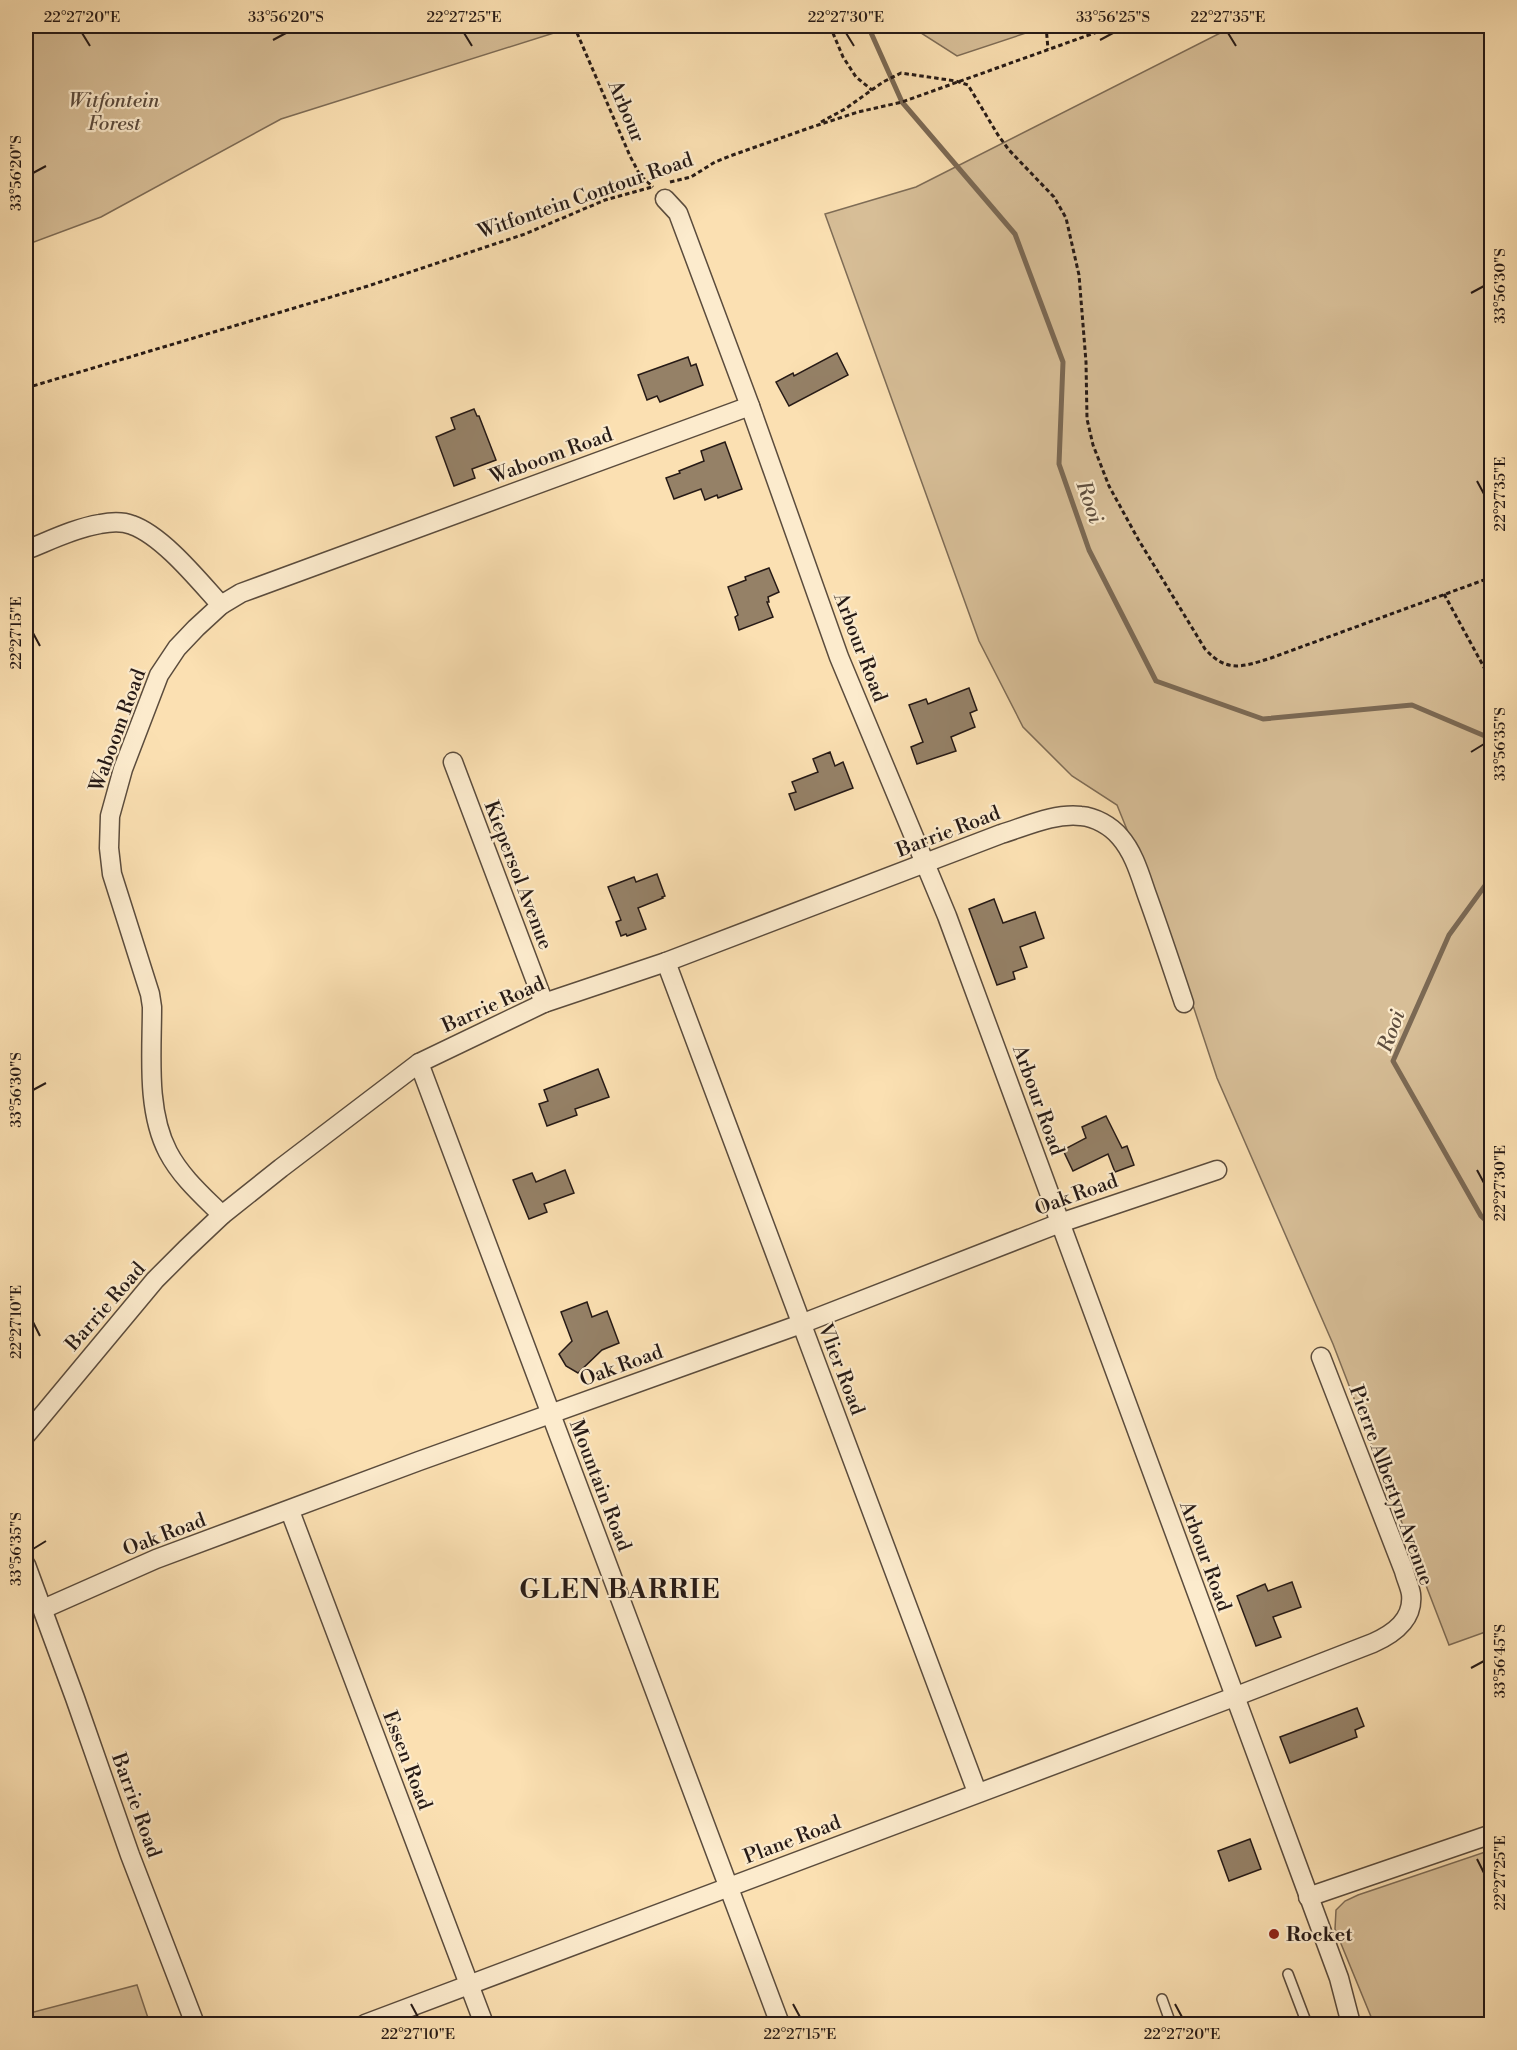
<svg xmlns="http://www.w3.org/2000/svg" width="1517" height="2050" font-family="'Libre Bodoni',serif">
	<rect width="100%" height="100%" fill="#fbe0b2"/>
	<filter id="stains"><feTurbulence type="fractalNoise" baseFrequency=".00333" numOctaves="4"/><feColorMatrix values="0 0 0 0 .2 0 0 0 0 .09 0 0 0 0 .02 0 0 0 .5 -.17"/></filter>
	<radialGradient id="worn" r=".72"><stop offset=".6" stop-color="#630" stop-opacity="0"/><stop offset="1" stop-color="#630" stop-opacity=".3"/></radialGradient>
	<!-- green -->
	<g fill="#d7be97" stroke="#7e6c56" stroke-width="1.5">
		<polygon points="26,26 576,26 281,119 101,217 26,245"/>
		<polygon points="910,26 1047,26 957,56"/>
		<polygon points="1234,26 1491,26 1491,1630 1449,1645 1333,1344 1217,1078 1170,936 1117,805 1072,776 1023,727 979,641 825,214 916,187"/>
		<polygon points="1491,1850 1491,2024 1374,2024 1335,1929 1336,1910 1345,1901 1358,1895"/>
		<polygon points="137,1985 150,2024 26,2024 26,2014"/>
	</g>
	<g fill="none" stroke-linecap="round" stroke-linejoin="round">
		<!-- stream -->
		<g stroke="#7b6954" stroke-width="5">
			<polyline points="868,26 902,102 1015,234 1063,362 1059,464 1089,550 1156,681 1263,719 1412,705 1492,739"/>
			<polyline points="1492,876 1449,935 1393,1061 1481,1216 1492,1226"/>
		</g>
	</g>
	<!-- building -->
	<g fill="#958167" stroke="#261a16" stroke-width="1.5">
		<polygon points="837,353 848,375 789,406 776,382 793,373 794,376"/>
		<polygon points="688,357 691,366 696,364 703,385 660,402 657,396 647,400 638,375"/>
		<polygon points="474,409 477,416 479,416 496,460 472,469 475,478 454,486 436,437 455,429 451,418"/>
		<polygon points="725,442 742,489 718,498 717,495 705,500 701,489 674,499 666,478 680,473 679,471 704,461 701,451"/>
		<polygon points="769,568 779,592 768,597 769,602 767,602 773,617 739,630 735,617 738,615 728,587 746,580 745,577"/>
		<polygon points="969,688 977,710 970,713 975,727 951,737 956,751 917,764 911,747 923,742 909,705 926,699 928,704"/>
		<polygon points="830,752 835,766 843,762 853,788 795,810 789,794 796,792 792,782 818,772 813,759"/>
		<polygon points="657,874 665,896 662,897 663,898 638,908 646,929 627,936 626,934 621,936 616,922 621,920 608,887 634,877 636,882"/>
		<polygon points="994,899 1003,923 1035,912 1044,938 1020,947 1027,967 1013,972 1015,979 997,985 969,909"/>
		<polygon points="598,1069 609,1097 575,1109 577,1115 547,1126 539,1104 548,1101 544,1090"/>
		<polygon points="1106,1116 1122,1148 1127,1146 1134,1165 1115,1172 1108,1154 1073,1171 1063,1150 1086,1138 1082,1127"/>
		<polygon points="565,1170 574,1193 544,1204 547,1212 529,1219 513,1180 532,1173 536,1182"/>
		<polygon points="587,1302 592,1317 607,1311 619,1343 602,1350 578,1373 566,1366 559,1354 572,1341 561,1312"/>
		<polygon points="1292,1582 1301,1607 1273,1617 1281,1637 1256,1646 1237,1596 1265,1584 1268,1591"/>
		<polygon points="1357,1708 1364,1726 1355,1730 1357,1737 1290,1763 1280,1737"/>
		<polygon points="1250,1839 1261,1869 1229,1881 1218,1851"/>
	</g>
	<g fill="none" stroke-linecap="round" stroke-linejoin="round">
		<!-- lane casing -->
		<g stroke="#5b4c3d" stroke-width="12">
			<g id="lane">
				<polyline points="1288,1974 1307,2024"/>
				<polyline points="1162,1999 1171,2024"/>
			</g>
		</g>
		<!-- street casing -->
		<g stroke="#5b4c3d" stroke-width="21">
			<g id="street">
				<polyline points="665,199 678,213 750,406 839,657 947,916 1339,1978 1351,2024"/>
				<path d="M26,550c23,-9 49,-22 74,-26 10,-2 22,-3 32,1 31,11 67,56 89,80"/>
				<polyline points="453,762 544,1003"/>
				<polyline points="666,962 977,1792"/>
				<polyline points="419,1063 780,2024"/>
				<path d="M222,1215c-19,-19 -41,-38 -54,-63 -22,-42 -16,-99 -16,-145l-2,-13 -38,-120 -3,-26 1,-32 13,-47 36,-94 18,-27 19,-20 25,-23 20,-12 509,-187"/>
				<path d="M26,1435l129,-155 31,-31 36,-34 59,-47 138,-105 125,-60 122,-41 335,-128c26,-8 53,-21 80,-18 14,1 30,10 39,21 14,16 20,38 27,58 13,36 25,72 37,108"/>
				<polyline points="290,1511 484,2024"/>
				<polyline points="26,1565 75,1698 130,1855 195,2024"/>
				<polyline points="43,1609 156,1559 419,1461 801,1324 1060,1223 1217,1170"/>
				<polyline points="1308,1897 1492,1834"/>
				<path d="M365,2024l869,-327 139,-54c20,-9 41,-23 38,-49 -1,-7 -5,-15 -7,-23l-83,-214"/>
			</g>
		</g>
		<!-- path -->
		<g stroke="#261a16" stroke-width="3" stroke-dasharray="4.5 3" stroke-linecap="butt">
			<polyline points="574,26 630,156 640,175 653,187"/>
			<polyline points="830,26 843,57 856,77 872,90"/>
			<polyline points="1046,26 1048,49"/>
			<path d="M821,122l24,-13 38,-27 18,-9 55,8 12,4 30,50 11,15 45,47 12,21 13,57 7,87 1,57 6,26 16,41 29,53 67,110c22,24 37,18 66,9l221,-81"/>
			<polyline points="670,182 691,177 715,162 730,156 812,127 858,112 902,102 1114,26"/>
			<polyline points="26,388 368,286 525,234 605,200 652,187"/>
			<polyline points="1444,594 1492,682"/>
		</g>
		<!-- lane -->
		<use href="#lane" stroke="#fcebcd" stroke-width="9"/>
		<!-- street -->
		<use href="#street" stroke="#fcebcd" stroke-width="18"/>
	</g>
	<!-- ticks -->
	<path fill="none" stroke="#261a16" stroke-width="2" d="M82,33l8,13M464,33l8,13M846,33l8,13M1228,33l8,13M273,40l13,-7M1100,40l13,-7M33,173l13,-7M1471,293l13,-7M1477,481l7,13M33,633l7,13M1471,752l13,-8M33,1090l13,-7M1477,1170l7,13M33,1322l7,14M33,1549l13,-8M1471,1668l13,-7M1477,1859l7,14M411,2004l7,13M793,2004l7,13M1175,2004l7,13"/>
	<!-- markers -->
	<circle fill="#8f2418" stroke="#fcebcd" stroke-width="2" cx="1274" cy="1934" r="6"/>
	<g text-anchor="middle" stroke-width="4.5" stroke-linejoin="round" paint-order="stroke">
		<!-- park labels -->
		<g font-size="20" font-style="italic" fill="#5b4b3d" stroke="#fcebcd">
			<text x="114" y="107">Witfontein<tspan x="114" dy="23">Forest</tspan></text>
		</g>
		<!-- street labels -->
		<g font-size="20" fill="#261a16" stroke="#fcebcd">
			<text transform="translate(627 111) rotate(67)" y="7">Arbour</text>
			<text transform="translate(585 195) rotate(-19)" y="7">Witfontein Contour Road</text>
			<text transform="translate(551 455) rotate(-20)" y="7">Waboom Road</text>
			<text transform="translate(861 647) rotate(69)" y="7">Arbour Road</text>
			<text transform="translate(117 730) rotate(-70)" y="7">Waboom Road</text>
			<text transform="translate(948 831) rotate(-21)" y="7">Barrie Road</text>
			<text transform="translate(519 875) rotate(69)" y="7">Kiepersol Avenue</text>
			<text transform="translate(493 1004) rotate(-24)" y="7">Barrie Road</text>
			<text transform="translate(1039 1100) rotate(70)" y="7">Arbour Road</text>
			<text transform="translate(1076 1194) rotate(-20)" y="7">Oak Road</text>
			<text transform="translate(105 1306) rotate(-49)" y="7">Barrie Road</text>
			<text transform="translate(621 1365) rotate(-20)" y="7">Oak Road</text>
			<text transform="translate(842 1369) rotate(69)" y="7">Vlier Road</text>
			<text transform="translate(601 1485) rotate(69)" y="7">Mountain Road</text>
			<text transform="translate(1392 1485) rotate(70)" y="7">Pierre Albertyn Avenue</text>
			<text transform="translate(164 1534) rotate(-21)" y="7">Oak Road</text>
			<text transform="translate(1206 1556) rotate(70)" y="7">Arbour Road</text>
			<text transform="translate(408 1760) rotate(69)" y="7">Essen Road</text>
			<text transform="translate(137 1805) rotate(70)" y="7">Barrie Road</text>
			<text transform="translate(792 1839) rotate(-21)" y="7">Plane Road</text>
		</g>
		<!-- poi labels -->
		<g font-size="20" font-weight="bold" fill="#261a16" stroke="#fcebcd" text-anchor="start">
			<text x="1286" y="1941">Rocket</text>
		</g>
		<!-- water labels -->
		<g font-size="21" font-style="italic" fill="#5e4e3f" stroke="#fcebcd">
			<text transform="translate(1090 502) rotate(71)" y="7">Rooi</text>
			<text transform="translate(1391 1031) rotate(-70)" y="7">Rooi</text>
		</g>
		<!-- district labels -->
		<g font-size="26" font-weight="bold" letter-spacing="1.5" fill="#261a16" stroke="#fcebcd">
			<text x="620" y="1598">GLEN BARRIE</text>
		</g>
	</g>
	<!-- margin -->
	<rect width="1517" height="2050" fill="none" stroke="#fbe0b2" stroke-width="66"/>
	<rect x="33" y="33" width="1451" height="1984" fill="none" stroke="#261a16" stroke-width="2"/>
	<g font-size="15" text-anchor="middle" fill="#261a16">
		<text x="82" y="22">22°27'20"E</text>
		<text x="286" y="22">33°56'20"S</text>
		<text x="464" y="22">22°27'25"E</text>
		<text x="846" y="22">22°27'30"E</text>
		<text x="1113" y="22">33°56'25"S</text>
		<text x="1228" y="22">22°27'35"E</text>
		<text transform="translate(16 173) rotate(-90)" y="5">33°56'20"S</text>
		<text transform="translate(1500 286) rotate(-90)" y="5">33°56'30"S</text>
		<text transform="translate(1500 494) rotate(-90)" y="5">22°27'35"E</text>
		<text transform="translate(16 633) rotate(-90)" y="5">22°27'15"E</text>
		<text transform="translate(1500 744) rotate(-90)" y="5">33°56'35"S</text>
		<text transform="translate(16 1090) rotate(-90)" y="5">33°56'30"S</text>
		<text transform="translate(1500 1183) rotate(-90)" y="5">22°27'30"E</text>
		<text transform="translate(16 1322) rotate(-90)" y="5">22°27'10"E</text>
		<text transform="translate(16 1549) rotate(-90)" y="5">33°56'35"S</text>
		<text transform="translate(1500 1661) rotate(-90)" y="5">33°56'45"S</text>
		<text transform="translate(1500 1873) rotate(-90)" y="5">22°27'25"E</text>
		<text x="418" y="2039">22°27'10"E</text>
		<text x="800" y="2039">22°27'15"E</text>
		<text x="1182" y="2039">22°27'20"E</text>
	</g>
	<rect width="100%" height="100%" filter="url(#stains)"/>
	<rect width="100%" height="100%" fill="url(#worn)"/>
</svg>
